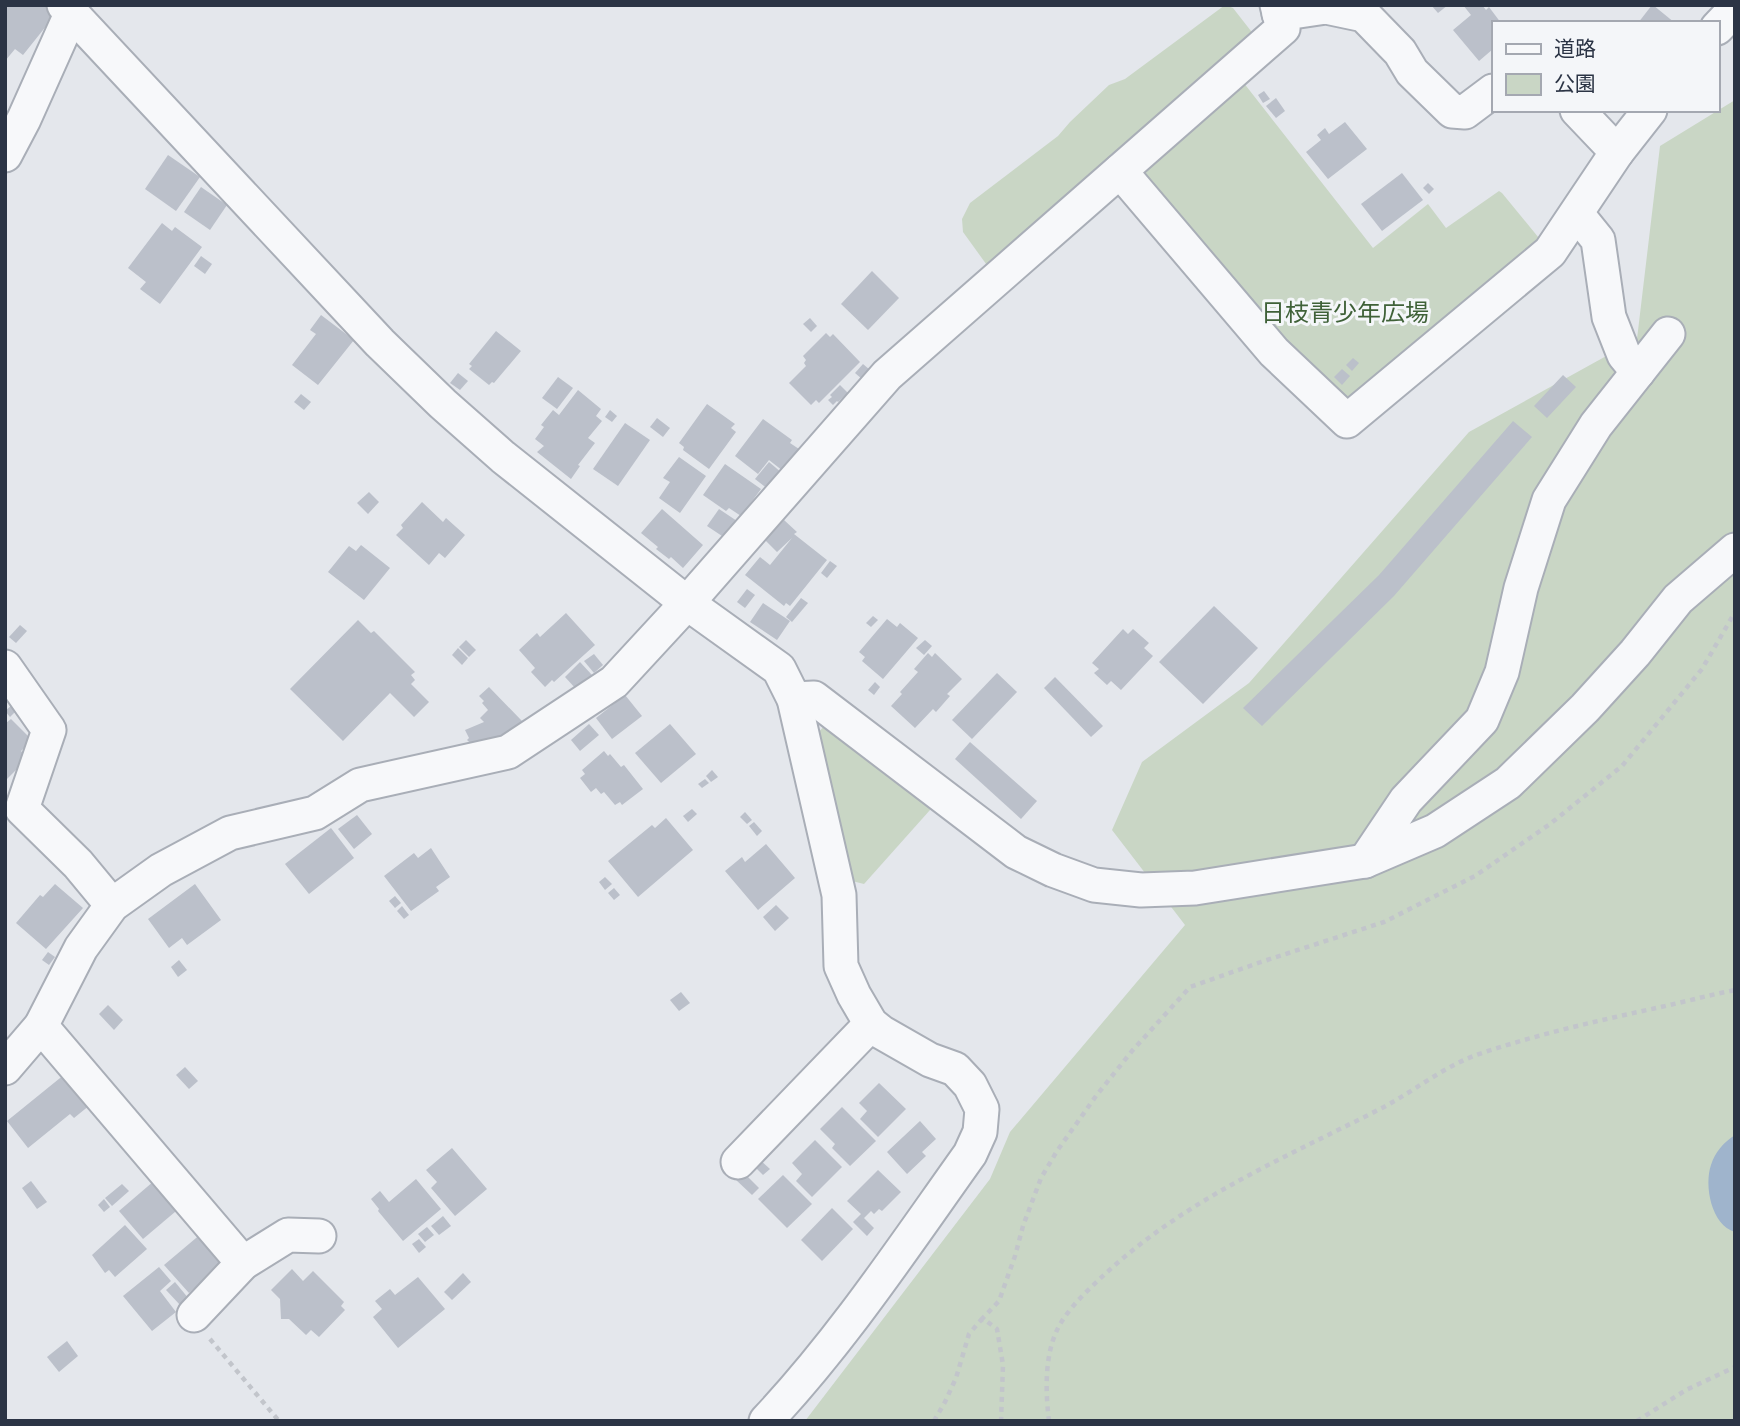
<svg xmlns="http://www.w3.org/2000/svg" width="1740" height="1426" font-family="'PT Sans Narrow','Noto Sans JP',sans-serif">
	<rect width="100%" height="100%" fill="#e4e7ec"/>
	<!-- green -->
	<g fill="#c9d6c5">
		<polygon points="1225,5 1233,8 1258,40 989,268 963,232 962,219 970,203 1058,136 1070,122 1109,85 1125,79"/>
		<polygon points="1243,82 1373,248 1428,204 1446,228 1499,191 1502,193 1543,243 1349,404 1283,351 1139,168"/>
		<polygon points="1735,100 1735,1421 805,1421 990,1179 1010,1132 1185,925 1112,830 1142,762 1249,683 1469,432 1637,339 1660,146"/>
		<polygon points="829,721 930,799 930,810 864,884 848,880 814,737"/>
	</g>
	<!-- water -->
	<path fill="#9fb4cc" d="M1735,1135v97c-24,-7 -31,-47 -24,-67 4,-13 12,-22 24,-30z"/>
	<!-- building -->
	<g fill="#bbc0ca">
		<polygon points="5,5 48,5 46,7 55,15 23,55 15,49 5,61"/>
		<polygon points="1431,5 1448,5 1438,13"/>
		<polygon points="1463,5 1482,5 1486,10 1489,7 1501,23 1493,23 1493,49 1479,61 1453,30 1471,15"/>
		<polygon points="1652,5 1653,5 1675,23 1638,23"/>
		<polygon points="1264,91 1270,99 1263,103 1258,95"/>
		<polygon points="1276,98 1285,111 1276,118 1266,106"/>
		<polygon points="1345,122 1367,149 1328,179 1306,152 1321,140 1317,135 1325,128 1329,134"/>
		<polygon points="168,155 200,177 176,211 145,189"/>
		<polygon points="1402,173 1423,200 1382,231 1361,204"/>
		<polygon points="1428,183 1434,189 1429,194 1423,188"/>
		<polygon points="201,187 227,205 210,230 184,212"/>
		<polygon points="162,223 172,231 175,227 202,247 160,304 140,289 146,282 128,268"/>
		<polygon points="201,256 212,264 205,274 194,266"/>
		<polygon points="872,271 899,298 868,330 841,304"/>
		<polygon points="321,315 354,340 318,385 292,365 316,334 310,330"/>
		<polygon points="810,318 817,326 811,332 803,324"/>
		<polygon points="496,331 521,351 494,383 492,382 489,385 469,369 472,366 469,364"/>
		<polygon points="826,333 830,337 833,334 860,362 819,403 816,400 811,405 789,383 806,366 804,363 806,360 803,356"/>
		<polygon points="1353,358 1359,363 1352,371 1346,365"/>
		<polygon points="863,364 870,370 862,379 855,373"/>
		<polygon points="1342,369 1350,376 1342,385 1334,377"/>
		<polygon points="458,373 468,381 460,390 450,383"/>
		<polygon points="1563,375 1576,387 1547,418 1534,406"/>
		<polygon points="558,377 573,388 557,409 542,398"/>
		<polygon points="840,385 848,393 838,402 837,401 833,405 828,400 832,397 830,395"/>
		<polygon points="578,390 601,409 596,416 602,421 588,438 595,443 578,465 580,466 571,479 537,452 544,446 535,439 544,427 541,425 553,410 559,415"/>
		<polygon points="301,394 311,402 304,410 294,402"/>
		<polygon points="707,404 735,424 731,428 736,432 709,469 683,450 684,447 679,443"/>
		<polygon points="610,410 617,416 612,422 605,417"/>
		<polygon points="657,418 670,428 663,437 650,427"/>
		<polygon points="763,419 792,440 790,443 799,449 783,471 769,460 758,474 735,456"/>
		<polygon points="1513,421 1532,437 1394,596 1262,726 1243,708 1379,575"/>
		<polygon points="625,423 650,440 618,486 593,469"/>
		<polygon points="679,457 706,476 680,513 659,498 670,482 663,478"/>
		<polygon points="769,462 782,473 768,489 755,479"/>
		<polygon points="725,464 761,489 741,516 729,508 726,511 703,495"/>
		<polygon points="369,492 379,502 368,514 357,503"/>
		<polygon points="422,502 443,522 446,518 465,535 445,558 439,553 429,565 396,535 403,528 401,525"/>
		<polygon points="662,509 703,545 683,568 671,557 669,559 656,549 658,547 641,533"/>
		<polygon points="719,509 737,521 725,538 707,526"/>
		<polygon points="784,520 797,532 794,534 827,560 790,606 786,603 784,606 745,575 760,557 770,565 792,538 777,552 765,540"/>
		<polygon points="361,545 390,568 364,600 328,572 349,546 356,551"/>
		<polygon points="830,561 837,566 827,578 821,573"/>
		<polygon points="747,589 755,595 745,608 737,602"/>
		<polygon points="801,598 808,603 792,622 786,617"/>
		<polygon points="763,603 790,621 777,640 750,622"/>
		<polygon points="1214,606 1258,648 1203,704 1159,662"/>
		<polygon points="566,613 595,645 554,682 552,680 545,687 531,672 535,668 519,650 537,633 540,637"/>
		<polygon points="873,616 878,620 871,627 866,623"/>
		<polygon points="887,619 897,627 900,623 918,638 883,679 862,661 865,657 859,652"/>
		<polygon points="358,620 371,633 374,631 415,672 411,675 415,680 411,684 429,702 414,717 390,693 343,741 290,689"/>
		<polygon points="20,625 27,631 16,643 9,637"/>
		<polygon points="1123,629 1128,634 1133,629 1149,643 1144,648 1153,656 1121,690 1111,681 1107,685 1094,673 1099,669 1092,663"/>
		<polygon points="466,640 476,650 469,657 459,647"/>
		<polygon points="925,640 932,646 924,655 916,648"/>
		<polygon points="458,648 468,658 462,665 452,655"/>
		<polygon points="928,653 932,657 935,653 962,679 947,694 950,696 936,712 933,709 915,728 891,706 902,694 900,692 918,672 914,669"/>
		<polygon points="594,654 603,665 594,673 584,661"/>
		<polygon points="580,662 592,675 576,689 565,677"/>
		<polygon points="997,673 1017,692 972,739 952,720"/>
		<polygon points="1055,677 1103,726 1091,737 1044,688"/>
		<polygon points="875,682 880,687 874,695 868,690"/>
		<polygon points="489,687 522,721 513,729 475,747 467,740 469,738 465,730 484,722 480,718 488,710 482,703 484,701 479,696"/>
		<polygon points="625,695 642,716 612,739 596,718"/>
		<polygon points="12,705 17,710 10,717 5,711"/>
		<polygon points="11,719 32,740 21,751 28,758 5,781 5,722 6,723"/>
		<polygon points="589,724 599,735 580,751 571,740"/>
		<polygon points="670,724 696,754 661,783 635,753"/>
		<polygon points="970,742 1037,801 1021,819 955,759"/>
		<polygon points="604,751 608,756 610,754 621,767 624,765 643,789 622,805 620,802 615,805 604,792 601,794 596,788 591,792 580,778 585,774 582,770"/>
		<polygon points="712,770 718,777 711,782 706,776"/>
		<polygon points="705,779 709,783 702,788 698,784"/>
		<polygon points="692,809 697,814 688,822 683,816"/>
		<polygon points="745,812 752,820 747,824 740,817"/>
		<polygon points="357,815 372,834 354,849 338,829"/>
		<polygon points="666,818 693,850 638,897 608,861 652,825 655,828"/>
		<polygon points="754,822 762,831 757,836 749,826"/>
		<polygon points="331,828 354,858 309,894 285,864"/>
		<polygon points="766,844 795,878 758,910 725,871 742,857 745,862"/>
		<polygon points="431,848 450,877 436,887 439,891 411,911 384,876 414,853 418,858"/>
		<polygon points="605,877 612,884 605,890 599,882"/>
		<polygon points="55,884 83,908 46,949 16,923 40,895 43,897"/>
		<polygon points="195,884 221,920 187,945 182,938 169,948 148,919"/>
		<polygon points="614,888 620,895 614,900 608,893"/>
		<polygon points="395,896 401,903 395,908 389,901"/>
		<polygon points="776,905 789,918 775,931 763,917"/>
		<polygon points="402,906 409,915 404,919 397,911"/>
		<polygon points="48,952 55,957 49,965 42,960"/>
		<polygon points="179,960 187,970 178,977 171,967"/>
		<polygon points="681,992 690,1003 679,1011 670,1000"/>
		<polygon points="108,1005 123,1020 114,1030 99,1014"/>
		<polygon points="185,1067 198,1081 189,1089 176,1075"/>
		<polygon points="65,1074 90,1105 74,1118 70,1114 28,1148 7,1121"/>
		<polygon points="879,1083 906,1109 878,1137 860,1119 867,1111 859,1103"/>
		<polygon points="842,1107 876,1141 850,1166 832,1148 835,1144 820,1129"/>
		<polygon points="920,1121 936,1139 922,1152 926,1156 907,1174 887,1152"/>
		<polygon points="815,1140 842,1167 812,1197 796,1181 802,1174 792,1163"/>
		<polygon points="452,1148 487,1189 455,1216 431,1188 437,1182 426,1170"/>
		<polygon points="759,1159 770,1169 763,1175 753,1165"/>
		<polygon points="878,1170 901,1192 882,1211 879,1209 874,1214 871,1211 864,1218 874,1228 867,1236 853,1222 861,1214 847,1201"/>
		<polygon points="743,1172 759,1188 752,1195 735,1179"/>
		<polygon points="783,1175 812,1204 787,1228 758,1199"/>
		<polygon points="416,1179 441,1209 403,1241 378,1211 379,1209 371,1199 380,1191 389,1202"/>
		<polygon points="31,1181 47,1202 37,1209 22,1188"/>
		<polygon points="154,1181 182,1206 143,1239 119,1211"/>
		<polygon points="122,1184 129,1191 112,1206 105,1198"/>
		<polygon points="104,1199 110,1207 104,1212 98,1205"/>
		<polygon points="832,1208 853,1229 822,1261 801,1240"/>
		<polygon points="443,1216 451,1226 439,1235 431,1226"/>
		<polygon points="125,1225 147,1249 115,1277 109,1270 105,1273 92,1255"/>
		<polygon points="427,1227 434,1235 425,1242 418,1234"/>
		<polygon points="202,1233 226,1261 189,1293 164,1265"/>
		<polygon points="419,1239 426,1247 419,1253 412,1244"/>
		<polygon points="159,1267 171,1281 160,1291 176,1312 152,1331 123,1296"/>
		<polygon points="292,1269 303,1281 313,1271 344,1302 341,1306 345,1310 319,1337 311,1330 306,1335 289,1319 281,1319 280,1299 271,1290"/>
		<polygon points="463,1273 471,1282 452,1300 444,1292"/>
		<polygon points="418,1277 445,1309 398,1348 373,1317 382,1309 375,1301 390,1289 395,1295"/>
		<polygon points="175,1282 189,1299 181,1306 166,1290"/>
		<polygon points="67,1341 78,1356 59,1372 47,1357"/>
	</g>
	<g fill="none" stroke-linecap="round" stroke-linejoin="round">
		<!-- minor casing -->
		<g stroke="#a9aeb7" stroke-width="37">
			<g id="minor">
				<polyline points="64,5 380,343 443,404 503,457 687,603 887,375 1283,28 1277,5"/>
				<polyline points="1279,14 1326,7 1364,15 1400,52 1412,72 1452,111 1465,112 1493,91"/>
				<polyline points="1717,28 1735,9"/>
				<polyline points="1577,110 1617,152"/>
				<polyline points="5,155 24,119 71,14"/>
				<polyline points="1120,171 1274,352 1347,421 1550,252 1617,152 1650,110"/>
				<polyline points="1577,214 1598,240 1609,317 1624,355 1638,372"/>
				<polyline points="5,667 49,730 22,809 78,864 112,905"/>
				<polyline points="794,699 814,698 1016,852 1053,870 1094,885 1141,890 1195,888 1365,861 1435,831 1508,783 1585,708 1635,653 1678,599 1735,550"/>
				<polyline points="1365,861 1406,800 1482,720 1502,672 1521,588 1549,500 1596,425 1668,334"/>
				<polyline points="41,1026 243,1263"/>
				<path d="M5,1068l36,-42 40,-78 31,-43 49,-35 69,-37 85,-20 45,-28 148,-33 106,-70 73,-79 92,66 15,30 45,196 2,71 13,29 17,29 10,8 49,28 25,9 15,16 12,24 -2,23 -10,22c-65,91 -127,185 -204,267"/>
				<polyline points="738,1162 871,1024"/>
				<polyline points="194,1315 243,1263 288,1235 319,1236"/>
			</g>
		</g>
		<!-- path -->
		<g stroke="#c2c5cb" stroke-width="4.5" stroke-dasharray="5 5" stroke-linecap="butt">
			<polyline points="981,1320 999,1301 1015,1256 1023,1226 1041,1178 1057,1151 1096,1096 1132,1051 1190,987 1261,962 1384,922 1475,876 1550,824 1622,766 1702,669 1735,612"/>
			<polyline points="210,1339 279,1421"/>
			<polyline points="934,1421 945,1402 956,1378 969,1334 981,1320 985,1320 997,1329 1003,1365 1001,1421"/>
			<path d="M1049,1421c-4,-33 -5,-75 15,-103 11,-16 26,-30 40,-43 82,-76 178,-116 276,-166 35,-18 65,-44 102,-56 54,-18 110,-31 165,-43 29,-6 58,-14 88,-20"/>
			<polyline points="1637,1421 1686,1390 1735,1367"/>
		</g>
		<!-- minor -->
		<use href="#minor" stroke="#f7f8fa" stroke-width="33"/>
	</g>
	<g text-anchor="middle" stroke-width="6" stroke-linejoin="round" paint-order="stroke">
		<!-- park labels -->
		<g font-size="24" fill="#3f6138" stroke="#f4f6f9">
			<text x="1345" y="321">日枝青少年広場</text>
		</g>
	</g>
	<!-- border -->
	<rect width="1740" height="1426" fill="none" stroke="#2b3445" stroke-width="14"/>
	<!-- legend -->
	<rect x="1492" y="21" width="228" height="91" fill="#f4f6f9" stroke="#a4a8b1" stroke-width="2"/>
	<rect x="1506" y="44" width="35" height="10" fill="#f7f8fa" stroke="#a4a8b1" stroke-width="2"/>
	<text x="1554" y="56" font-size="21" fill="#2b3445">道路</text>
	<rect x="1506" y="74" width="35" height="21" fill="#c9d6c5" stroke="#a4a8b1" stroke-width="2"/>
	<text x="1554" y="91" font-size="21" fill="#2b3445">公園</text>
</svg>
